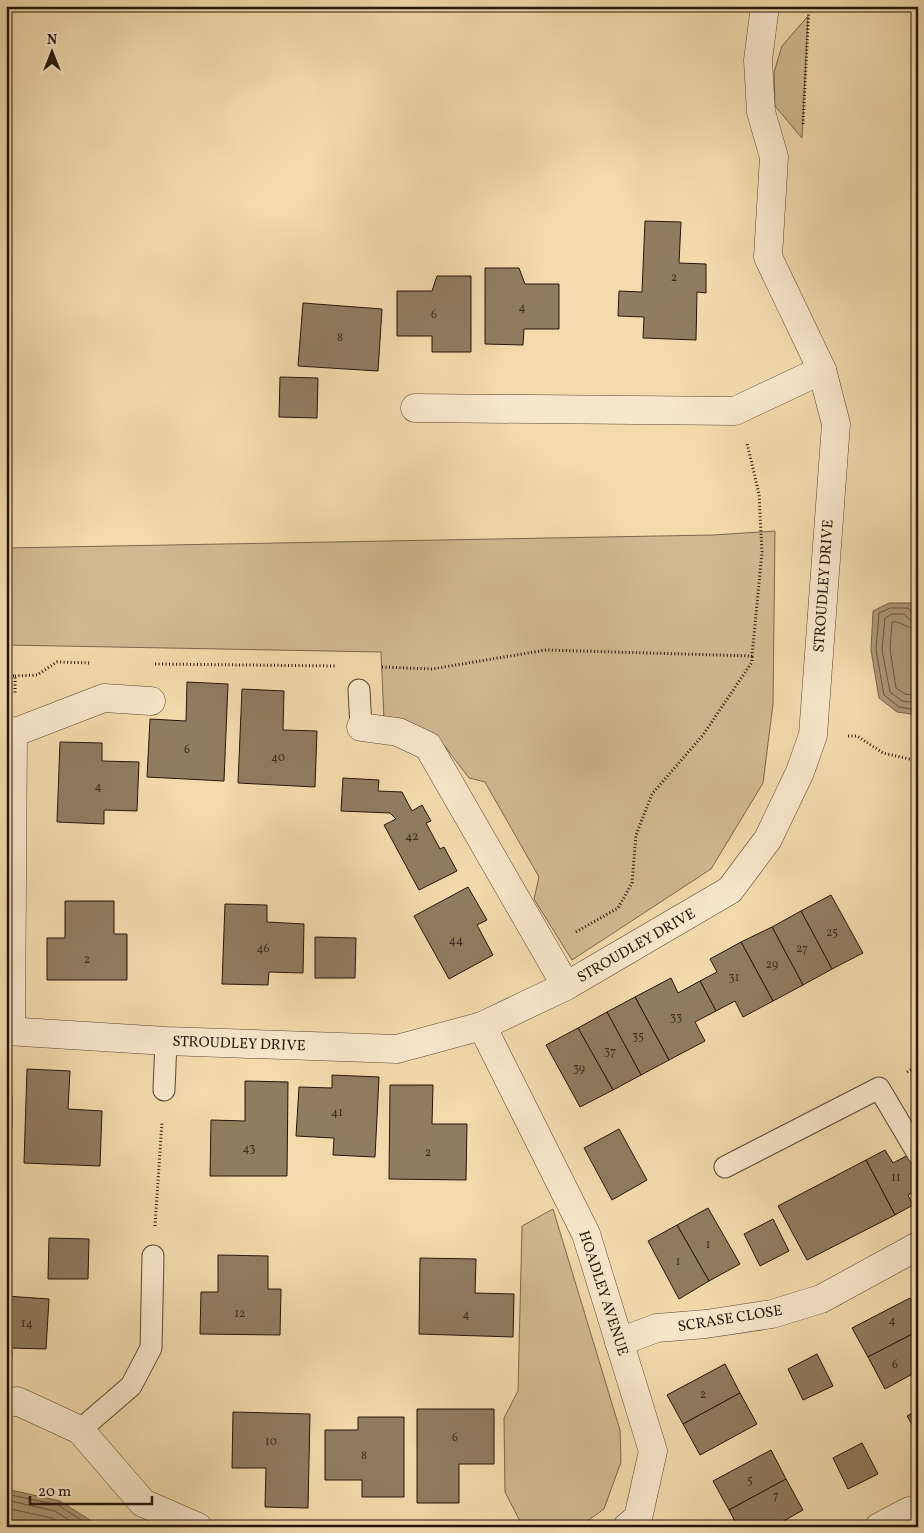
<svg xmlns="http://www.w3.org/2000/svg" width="924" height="1533" font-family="Vollkorn,serif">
	<rect width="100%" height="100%" fill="#f3daad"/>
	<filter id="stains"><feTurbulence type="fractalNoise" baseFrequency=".004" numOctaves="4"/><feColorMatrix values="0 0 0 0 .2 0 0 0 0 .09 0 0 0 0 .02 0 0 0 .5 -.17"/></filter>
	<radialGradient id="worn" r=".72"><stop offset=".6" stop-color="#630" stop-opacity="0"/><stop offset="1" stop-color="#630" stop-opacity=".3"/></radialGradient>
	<!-- green -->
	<g fill="#d0b991" stroke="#7a684e">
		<polygon points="808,16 802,138 775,106 774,72 782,46"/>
		<polygon points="775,531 773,704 763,783 711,869 572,960 534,899 539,877 485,782 469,778 440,740 384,719 381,652 6,645 6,548 713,535"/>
		<polygon points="553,1209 620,1430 621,1462 604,1509 579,1527 523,1527 505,1492 504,1418 518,1391 522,1226"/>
	</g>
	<!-- water -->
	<g fill="#ad9776" stroke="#77634b">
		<polygon points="889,603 913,603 918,617 918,715 897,712 879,698 871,650 873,611"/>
		<polygon points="6,1489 60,1501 101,1527 6,1527"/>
	</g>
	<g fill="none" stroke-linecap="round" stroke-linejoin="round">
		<!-- shore -->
		<g stroke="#695640" stroke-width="1">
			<polyline points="918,615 913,614 908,608 890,608 879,613 876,650 884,695 899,707 918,710"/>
			<polyline points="918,622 910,620 904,614 892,614 885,618 882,650 890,692 902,701 918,703"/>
			<path d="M918,629c-11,0 -16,-8 -26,-7l-2,27 6,39 9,6 13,2"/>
			<polyline points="6,1494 58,1505 92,1527"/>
			<polyline points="6,1500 55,1511 80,1527"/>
			<polyline points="6,1508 52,1518 66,1527"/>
		</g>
	</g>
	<!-- building -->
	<g fill="#907c5f" stroke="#25160b">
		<polygon points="645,221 681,222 679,263 706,264 706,293 697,292 696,340 643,338 644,317 618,316 619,291 642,292"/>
		<polygon points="485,268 519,268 525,284 559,284 559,329 524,329 523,345 485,344"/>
		<polygon points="437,276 471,276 471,352 432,352 432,336 397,336 397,291 432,291"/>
		<polygon points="303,303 382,309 378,371 298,366"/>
		<polygon points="280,377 318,378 317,418 279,417"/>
		<polygon points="187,682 228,684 224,781 147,777 150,719 186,721"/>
		<polygon points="242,689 284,691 283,730 317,731 315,787 238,783"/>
		<polygon points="60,742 102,743 102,761 139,762 137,811 104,810 104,824 57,822"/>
		<polygon points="343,778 379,780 378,791 402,792 412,811 422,805 431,821 426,823 440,849 444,847 457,871 419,890 384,825 396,819 390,813 341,811"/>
		<polygon points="468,887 487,920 477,925 493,955 449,979 414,916"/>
		<polygon points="831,895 863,953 832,969 801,911"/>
		<polygon points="65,901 114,901 114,934 127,934 127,980 47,980 47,938 65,938"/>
		<polygon points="225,904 267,905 267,922 304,924 303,973 269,972 268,985 222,984"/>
		<polygon points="801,911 832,969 803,985 772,927"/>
		<polygon points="772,927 803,985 773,1001 741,942"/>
		<polygon points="315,937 356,938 355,978 315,978"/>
		<polygon points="741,942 773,1001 743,1017 735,1001 716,1011 700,981 717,972 710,959"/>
		<polygon points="671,978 678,993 700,981 716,1011 695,1022 705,1041 669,1060 635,997"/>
		<polygon points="635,997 669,1060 641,1075 607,1012"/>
		<polygon points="607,1012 641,1075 613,1090 578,1028"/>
		<polygon points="578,1028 613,1090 580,1107 546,1045"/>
		<polygon points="27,1069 70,1071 68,1109 102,1111 100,1166 24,1163"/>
		<polygon points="332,1075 379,1077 375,1157 333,1155 334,1138 296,1136 299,1087 332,1088"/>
		<polygon points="245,1081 288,1082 287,1176 210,1176 211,1120 245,1121"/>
		<polygon points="390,1085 433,1085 432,1124 467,1124 466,1180 389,1179"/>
		<rect x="6" y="1096" width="6" height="32"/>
		<polygon points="619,1129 647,1180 612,1200 584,1148"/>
		<polygon points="885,1150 893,1163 918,1150 918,1190 908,1195 913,1205 895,1215 866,1160"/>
		<polygon points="866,1160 895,1215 807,1260 778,1206"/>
		<polygon points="708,1208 740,1264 709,1281 677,1225"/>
		<polygon points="773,1219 789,1251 760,1266 744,1234"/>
		<polygon points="677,1225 709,1281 679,1299 648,1241"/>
		<polygon points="49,1238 89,1239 88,1279 48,1279"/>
		<polygon points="218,1255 268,1256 268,1289 281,1289 280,1335 200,1334 201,1292 218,1292"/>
		<polygon points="420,1258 476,1259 475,1293 514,1294 513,1337 419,1334"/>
		<polygon points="6,1296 49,1299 46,1349 12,1348 12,1358 6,1358"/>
		<polygon points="910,1298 918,1312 918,1331 868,1357 852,1328"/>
		<polygon points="918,1331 918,1371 885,1389 868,1357"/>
		<polygon points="817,1354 833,1386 803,1400 788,1369"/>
		<polygon points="725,1364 740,1393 683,1424 667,1395"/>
		<polygon points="740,1393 757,1424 700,1455 683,1424"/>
		<polygon points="417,1409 494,1409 494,1464 459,1464 459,1503 417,1503"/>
		<polygon points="918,1410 918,1435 907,1416"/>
		<polygon points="233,1412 310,1414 308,1508 265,1507 266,1468 232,1468"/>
		<polygon points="358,1417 404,1417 404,1497 362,1497 362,1480 325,1480 325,1430 358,1430"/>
		<polygon points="862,1443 878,1474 848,1489 833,1458"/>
		<polygon points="771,1450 786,1479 729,1510 713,1481"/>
		<polygon points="786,1479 803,1510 773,1527 738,1527 729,1510"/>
	</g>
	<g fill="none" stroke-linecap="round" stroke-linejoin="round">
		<!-- service casing -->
		<g stroke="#584734" stroke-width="23">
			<g id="service">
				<polyline points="359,690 361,727"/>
				<polyline points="164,1090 166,1041"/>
				<polyline points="725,1167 879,1088 918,1154"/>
				<polyline points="80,1430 131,1386 151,1348 153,1256"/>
			</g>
		</g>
		<!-- minor casing -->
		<g stroke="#584734" stroke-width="29">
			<g id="minor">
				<polyline points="415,408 735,411 822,370"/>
				<polyline points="361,727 398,732 428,746 566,986"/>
				<polyline points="6,729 13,733 104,698 151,701"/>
				<polyline points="482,1026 586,1234 653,1451 638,1518 627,1527"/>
				<polyline points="6,1031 166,1041 397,1049 482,1026 566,986 730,890 768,839 800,772 813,735 836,424 822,370 768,257 774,157 761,112 758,60 765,6"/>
				<polyline points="11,1031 13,733"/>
				<polyline points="619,1342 657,1328 706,1324 772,1314 821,1299 918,1246"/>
				<polyline points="6,1404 17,1401 80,1430 143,1503 198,1527"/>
				<polyline points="879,1527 909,1511"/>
			</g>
		</g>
		<!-- path -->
		<g stroke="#25160b" stroke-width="3" stroke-dasharray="1 2.5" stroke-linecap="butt">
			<polyline points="803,124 809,6"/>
			<polyline points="155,664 336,666"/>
			<polyline points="382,667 432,669 546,650 752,656 762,552 759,494 747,443"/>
			<polyline points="6,675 15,676 15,694"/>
			<polyline points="15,676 37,675 57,662 91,663"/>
			<polyline points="848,736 857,736 883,753 918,761"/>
			<polyline points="576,932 618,908 632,883 636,835 652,794 703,735 752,662 752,656"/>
			<polyline points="907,1072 918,1066"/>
			<polyline points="155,1226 162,1122"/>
		</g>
		<!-- service -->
		<use href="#service" stroke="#f7e7ca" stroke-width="21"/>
		<!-- minor -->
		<use href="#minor" stroke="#f7e7ca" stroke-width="28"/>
	</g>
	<g text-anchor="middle" stroke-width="5" stroke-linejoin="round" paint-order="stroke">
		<!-- number labels -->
		<g font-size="12" fill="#403020">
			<text x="674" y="281">2</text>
			<text x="522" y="311">4</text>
			<text x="434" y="318">6</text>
			<text x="340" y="341">8</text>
			<text x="187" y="753">6</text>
			<text x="278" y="761">40</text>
			<text x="98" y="790">4</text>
			<text x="412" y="840">42</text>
			<text x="832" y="936">25</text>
			<text x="456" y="944">44</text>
			<text x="263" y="952">46</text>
			<text x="802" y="952">27</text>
			<text x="87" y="963">2</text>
			<text x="772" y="968">29</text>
			<text x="734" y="981">31</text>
			<text x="676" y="1021">33</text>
			<text x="638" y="1040">35</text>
			<text x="610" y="1055">37</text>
			<text x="579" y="1072">39</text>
			<text x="337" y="1116">41</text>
			<text x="249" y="1152">43</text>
			<text x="428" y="1156">2</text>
			<text x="896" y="1181">11</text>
			<text x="708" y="1248">1</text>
			<text x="678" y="1265">1</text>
			<text x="240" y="1317">12</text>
			<text x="466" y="1318">4</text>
			<text x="892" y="1324">4</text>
			<text x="27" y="1327">14</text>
			<text x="895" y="1368">6</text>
			<text x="703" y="1398">2</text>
			<text x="455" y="1441">6</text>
			<text x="271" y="1445">10</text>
			<text x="364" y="1459">8</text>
			<text x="750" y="1484">5</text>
			<text x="776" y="1499">7</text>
		</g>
		<!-- street labels -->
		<g font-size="15" fill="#25160b" stroke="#f7e7ca">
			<text transform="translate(823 586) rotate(-86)" y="5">STROUDLEY DRIVE</text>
			<text transform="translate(636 945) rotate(-30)" y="5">STROUDLEY DRIVE</text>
			<text transform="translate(239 1043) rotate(2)" y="5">STROUDLEY DRIVE</text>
			<text transform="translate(604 1293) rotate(72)" y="5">HOADLEY AVENUE</text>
			<text transform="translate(730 1318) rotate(-9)" y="5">SCRASE CLOSE</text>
		</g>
	</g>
	<!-- margin -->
	<rect width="924" height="1533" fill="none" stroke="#f3daad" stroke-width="25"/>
	<rect x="8" y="8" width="909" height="1518" fill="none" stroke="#25160b" stroke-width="2.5"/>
	<rect x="12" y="12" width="899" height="1508" fill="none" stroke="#25160b"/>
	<!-- north arrow -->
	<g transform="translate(52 52)" stroke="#f7e7ca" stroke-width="4" paint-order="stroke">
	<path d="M0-4L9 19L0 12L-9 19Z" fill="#25160b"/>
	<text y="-8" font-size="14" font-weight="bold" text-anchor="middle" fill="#25160b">N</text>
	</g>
	<!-- scale -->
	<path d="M30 1496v8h122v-8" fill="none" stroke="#25160b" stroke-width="2.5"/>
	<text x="38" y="1496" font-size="15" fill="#25160b" stroke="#f7e7ca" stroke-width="4" paint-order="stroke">20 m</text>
	<rect width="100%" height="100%" filter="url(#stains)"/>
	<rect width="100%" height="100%" fill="url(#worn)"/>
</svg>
